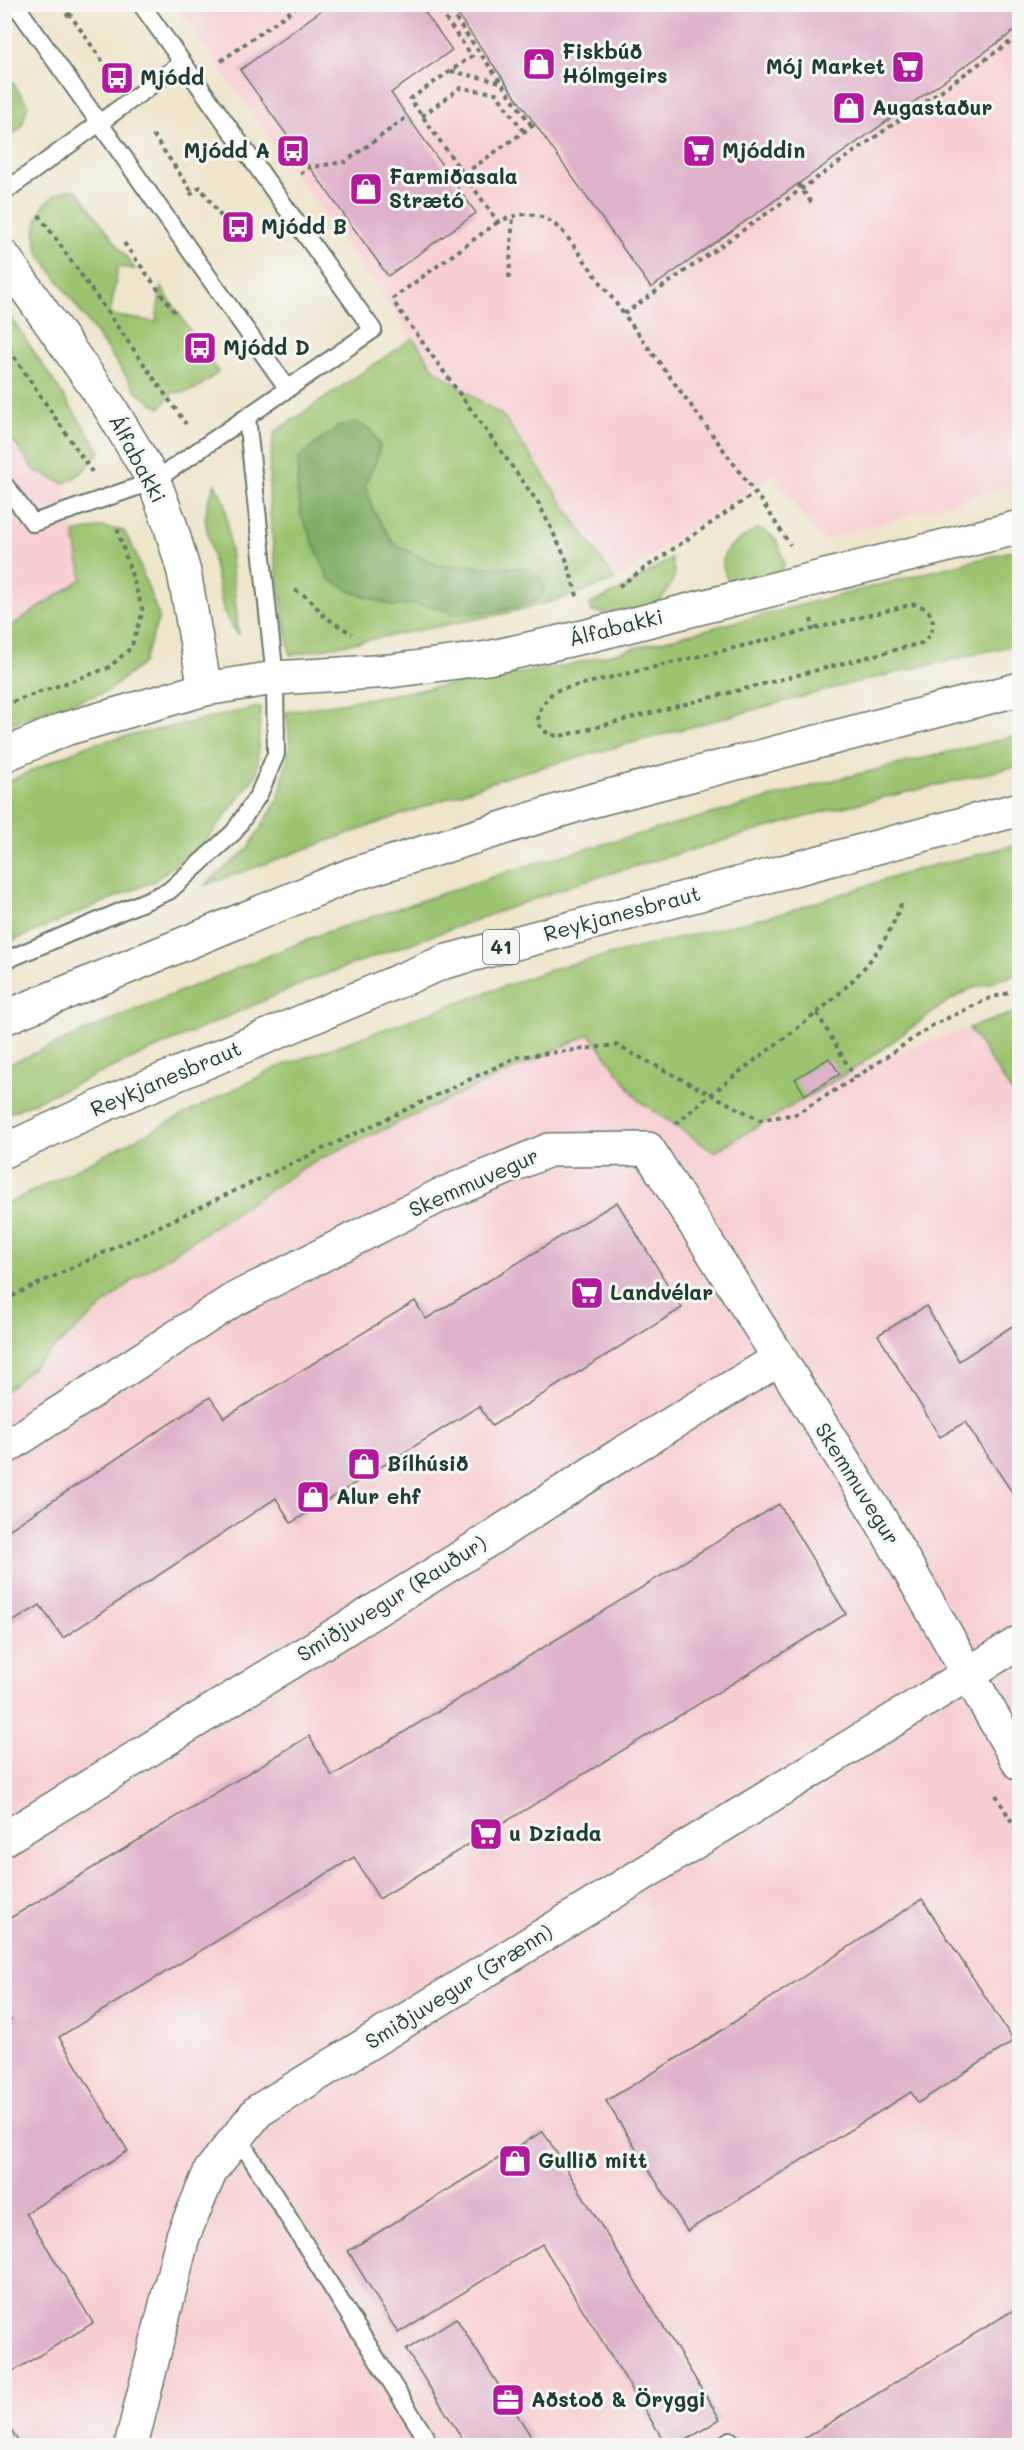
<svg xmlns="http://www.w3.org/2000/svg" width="1024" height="2450" font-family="Mali,sans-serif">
	<rect width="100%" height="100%" fill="#f6f6f2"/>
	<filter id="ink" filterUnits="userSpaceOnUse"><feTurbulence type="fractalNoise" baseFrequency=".0167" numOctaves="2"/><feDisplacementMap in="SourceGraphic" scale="12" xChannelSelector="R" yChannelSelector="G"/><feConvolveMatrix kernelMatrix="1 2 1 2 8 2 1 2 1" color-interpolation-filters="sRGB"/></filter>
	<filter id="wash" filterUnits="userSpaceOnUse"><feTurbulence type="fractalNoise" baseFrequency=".008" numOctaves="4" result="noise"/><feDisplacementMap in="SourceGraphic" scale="24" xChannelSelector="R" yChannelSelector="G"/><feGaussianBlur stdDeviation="1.35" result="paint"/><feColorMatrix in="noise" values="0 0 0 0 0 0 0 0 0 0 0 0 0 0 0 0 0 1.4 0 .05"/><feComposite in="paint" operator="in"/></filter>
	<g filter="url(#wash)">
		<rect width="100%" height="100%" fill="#efe5cb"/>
		<!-- built -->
		<g fill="#f7cfd2">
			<polygon points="175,5 1019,5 1019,483 822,541 773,474 615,580 504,417 435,370"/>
			<polygon points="4,399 64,483 82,579 5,630"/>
			<polygon points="1019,1011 1019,2445 5,2445 5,1390 134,1279 309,1164 590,1033 639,1101 714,1152 857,1067"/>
		</g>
		<!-- green -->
		<g fill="#9cc470" stroke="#5e8052" stroke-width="1.5">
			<polygon points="5,71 28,105 21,128 5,140"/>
			<path d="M69,190h8l58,79 -17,-2 -8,48 46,7 5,-35 57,85c-14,11 -25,23 -44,20l-14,16 -22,-15 -100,-141c-7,-27 1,-55 31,-62z"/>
			<path d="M4,307l96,144c-10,14 -19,25 -36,32l-29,-12 -30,-42z"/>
			<path d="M413,338l22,32 69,47 111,163 -60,21 -48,12 -217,42c-10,-66 -31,-159 -15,-223z"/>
			<polygon points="215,484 225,502 239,636 224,614 205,519 208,501"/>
			<polygon points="102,527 124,531 135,552 159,617 143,663 108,691 15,722 5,727 5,630 82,579 74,533"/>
			<path d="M756,529c20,2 26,19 28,36l-4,6 -43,11 -10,-3c-13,-31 7,-34 29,-50z"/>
			<polygon points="1019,549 1019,644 853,683 506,777 203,886 248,849 279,798 290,743 286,712 564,666"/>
			<path d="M671,558l4,17c-4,9 -9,20 -16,26 -11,9 -52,13 -67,11l-2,-8 38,-18z"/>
			<polygon points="260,707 257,774 207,840 154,881 5,944 5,783 88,745"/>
			<polygon points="1019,735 1019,766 826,811 584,881 315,978 5,1115 5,1066 132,1011 324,933 525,866 838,779"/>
			<polygon points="1019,844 1019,974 970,989 947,1002 857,1067 714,1152 639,1101 590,1034 309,1164 134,1279 5,1391 5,1205 276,1068 555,968 787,912 915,870"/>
			<polygon points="1019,1011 1020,1011 1019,1103 969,1028"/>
		</g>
		<!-- forest -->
		<path fill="#7daa62" stroke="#4e744b" stroke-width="1.5" d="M354,422l18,8 8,17 -4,14 -11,23 8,26 21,34 43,21 90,3c10,5 15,11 18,21l-5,9 -9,5 -31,8 -45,3 -24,-8 -17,-2 -20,2 -42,-14 -23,-13 -28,-64 -4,-27 2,-31 39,-30z"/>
		<g id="blocks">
			<!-- building -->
			<g fill="#dfb2cb">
				<polygon points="330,4 419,4 452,50 391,93 476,213 388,276 240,70"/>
				<polygon points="450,4 1020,4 1020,27 651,288"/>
				<polygon points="829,1058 840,1074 805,1095 795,1079"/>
				<polygon points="617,1202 682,1308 492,1426 479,1406 291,1523 276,1498 63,1638 40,1605 4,1627 4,1533 210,1397 224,1418 415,1301 426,1319"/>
				<polygon points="926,1306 959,1361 1020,1321 1020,1504 965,1422 940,1437 878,1335"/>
				<polygon points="779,1504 846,1614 379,1899 354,1857 59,2037 128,2151 26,2213 93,2323 4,2377 4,2024 11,2020 4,2009 4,1922 309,1736 332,1776"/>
				<polygon points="922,1899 1014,2041 918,2103 911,2092 687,2231 606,2101 699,2045"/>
				<polygon points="543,2131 720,2419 677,2446 667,2446 542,2244 398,2333 348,2251"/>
				<polygon points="1020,2306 1020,2446 792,2446"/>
				<polygon points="456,2318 508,2400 537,2446 467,2446 406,2350"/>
				<polygon points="4,2418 21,2446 4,2446"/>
			</g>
		</g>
	</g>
	<g filter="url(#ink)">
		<use href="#blocks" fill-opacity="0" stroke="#687869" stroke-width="1.5"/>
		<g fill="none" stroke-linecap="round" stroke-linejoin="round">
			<!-- lane casing -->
			<g stroke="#687869" stroke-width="20">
				<g id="lane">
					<polyline points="15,4 288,389"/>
					<polyline points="4,192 182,63"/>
					<polyline points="4,484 33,523 154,481 373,330 141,4"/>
					<polyline points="4,961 169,891 234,832 259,794 276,754 275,678 247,417"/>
					<polyline points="238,2137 431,2446"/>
					<polyline points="721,2446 730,2440"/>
				</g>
			</g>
			<!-- street casing -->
			<g stroke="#687869" stroke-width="36">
				<g id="street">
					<polyline points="4,257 109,406 154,481 170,524 184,572 205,689"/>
					<polyline points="4,755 65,729 205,689 275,678 390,671 488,658 587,636 1020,527"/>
					<polyline points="5,1448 233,1300 439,1196 549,1150 648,1149 879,1517 1020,1764"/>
					<polyline points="4,1839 457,1560 620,1455 779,1359"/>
					<polyline points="131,2446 183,2236 211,2170 258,2111 1020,1642"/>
				</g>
			</g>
			<!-- highway casing -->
			<g stroke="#687869" stroke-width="36">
				<g id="highway">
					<polyline points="4,1018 351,875 587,802 1020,689"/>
					<polyline points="4,1151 106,1104 444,962 1020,809"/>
				</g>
			</g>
			<!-- path -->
			<g stroke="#687869" stroke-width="4" stroke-dasharray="4.5 4.5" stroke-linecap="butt">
				<path d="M435,4l37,52 -62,43 88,123c28,-13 46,-10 67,12l202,275 23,36"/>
				<polyline points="445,4 532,126"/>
				<polyline points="69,13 105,65"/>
				<polyline points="66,16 75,9 72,4"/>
				<polyline points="221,61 301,4"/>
				<polyline points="451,71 500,82"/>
				<polyline points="422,116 460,88 496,93 524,132"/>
				<polyline points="153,135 193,193"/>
				<polyline points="300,174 310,167 345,162 407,117"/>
				<polyline points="464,174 535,124"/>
				<polyline points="798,184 813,205"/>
				<polyline points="190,195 200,187 228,226 238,218"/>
				<polyline points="39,215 186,424"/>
				<polyline points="124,243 176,314"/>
				<polyline points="509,278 513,215"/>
				<polyline points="392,299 498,222"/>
				<polyline points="395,304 539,504 566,559 578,599"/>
				<polyline points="624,314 1020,35"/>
				<polyline points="4,342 92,472"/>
				<polyline points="619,586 755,493"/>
				<polyline points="295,590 309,598 324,616 352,634"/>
				<path d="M811,619l2,10 -259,62 -12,14 -5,17c14,21 26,13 48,8l337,-87c16,-13 15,-34 -8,-39l-101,25"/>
				<polyline points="4,705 108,668 131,648 143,611 116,525"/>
				<polyline points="817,1013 855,1078"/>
				<path d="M676,1124c29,-26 59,-49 90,-72 55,-42 114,-82 136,-151"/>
				<polyline points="4,1300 517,1057 616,1045 760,1120 796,1114 855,1078 933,1025 990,998 1020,990"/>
				<polyline points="996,1795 1020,1836"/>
			</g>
			<!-- lane -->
			<use href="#lane" stroke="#fff" stroke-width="16"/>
			<!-- street -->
			<use href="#street" stroke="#fff" stroke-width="33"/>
			<!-- highway -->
			<use href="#highway" stroke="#fff" stroke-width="33"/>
		</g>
	</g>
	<!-- icons -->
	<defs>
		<g id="shop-square" transform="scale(1.725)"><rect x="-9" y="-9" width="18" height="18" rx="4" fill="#b5179e" stroke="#f6f6f2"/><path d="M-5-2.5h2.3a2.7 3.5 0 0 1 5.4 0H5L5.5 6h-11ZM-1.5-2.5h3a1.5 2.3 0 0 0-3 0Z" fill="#fff"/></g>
		<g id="supermarket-square" transform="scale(1.725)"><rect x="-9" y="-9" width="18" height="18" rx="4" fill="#b5179e" stroke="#f6f6f2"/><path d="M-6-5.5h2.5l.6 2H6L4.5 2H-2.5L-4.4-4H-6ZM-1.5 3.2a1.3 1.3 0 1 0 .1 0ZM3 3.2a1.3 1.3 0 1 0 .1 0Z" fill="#fff"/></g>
		<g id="bus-square" transform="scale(1.725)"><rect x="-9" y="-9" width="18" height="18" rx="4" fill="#b5179e" stroke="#f6f6f2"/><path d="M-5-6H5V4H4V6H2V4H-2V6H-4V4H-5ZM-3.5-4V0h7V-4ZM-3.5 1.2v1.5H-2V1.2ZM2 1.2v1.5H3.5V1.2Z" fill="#fff"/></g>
		<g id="office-square" transform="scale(1.725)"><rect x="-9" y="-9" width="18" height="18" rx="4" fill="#b5179e" stroke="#f6f6f2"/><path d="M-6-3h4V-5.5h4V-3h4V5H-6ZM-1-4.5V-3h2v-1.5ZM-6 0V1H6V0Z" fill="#fff"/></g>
	</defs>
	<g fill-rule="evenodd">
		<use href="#shop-square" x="539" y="64"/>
		<use href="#supermarket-square" x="908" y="67"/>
		<use href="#bus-square" x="117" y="78"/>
		<use href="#shop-square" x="849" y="108"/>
		<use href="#bus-square" x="293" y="151"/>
		<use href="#supermarket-square" x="699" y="151"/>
		<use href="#shop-square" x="366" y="189"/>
		<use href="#bus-square" x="238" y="227"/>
		<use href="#bus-square" x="200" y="348"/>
		<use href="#supermarket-square" x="587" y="1293"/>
		<use href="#shop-square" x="364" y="1464"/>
		<use href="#shop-square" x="313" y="1497"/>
		<use href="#supermarket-square" x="486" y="1834"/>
		<use href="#shop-square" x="515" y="2161"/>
		<use href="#office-square" x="508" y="2400"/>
	</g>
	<g text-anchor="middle" stroke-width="6" stroke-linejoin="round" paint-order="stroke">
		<!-- shield labels -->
		<rect fill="#f6f6f2" stroke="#60746d" stroke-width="1.5" x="483" y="930" width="36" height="34" rx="4.5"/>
		<g font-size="20" font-weight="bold" fill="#1f3d34">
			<text x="501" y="954">41</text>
		</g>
		<!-- poi labels -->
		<g font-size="21" font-weight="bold" fill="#1f3d34" stroke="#f6f6f2" text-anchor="start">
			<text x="562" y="59">Fiskbúð<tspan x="562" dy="24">Hólmgeirs</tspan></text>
			<text x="885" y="74" text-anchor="end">Mój Market</text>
			<text x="140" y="85">Mjódd</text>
			<text x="872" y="115">Augastaður</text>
			<text x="270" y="158" text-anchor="end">Mjódd A</text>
			<text x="722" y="158">Mjóddin</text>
			<text x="389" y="184">Farmiðasala<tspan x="389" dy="24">Strætó</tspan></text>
			<text x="261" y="234">Mjódd B</text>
			<text x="223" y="355">Mjódd D</text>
			<text x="610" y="1300">Landvélar</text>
			<text x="387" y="1471">Bílhúsið</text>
			<text x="336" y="1504">Alur ehf</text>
			<text x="509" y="1841">u Dziada</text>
			<text x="538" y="2168">Gullið mitt</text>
			<text x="531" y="2407">Aðstoð &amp; Öryggi</text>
		</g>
		<!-- street labels -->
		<g font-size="21" fill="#1f3d34" stroke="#f6f6f2">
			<text transform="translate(137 459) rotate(62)" y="7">Álfabakki</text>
			<text transform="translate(616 628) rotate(-14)" y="7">Álfabakki</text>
			<text transform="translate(622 914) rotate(-15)" y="7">Reykjanesbraut</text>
			<text transform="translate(166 1079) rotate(-23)" y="7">Reykjanesbraut</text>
			<text transform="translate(474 1183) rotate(-24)" y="7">Skemmuvegur</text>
			<text transform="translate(857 1484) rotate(58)" y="7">Skemmuvegur</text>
			<text transform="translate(392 1599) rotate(-32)" y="7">Smiðjuvegur (Rauður)</text>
			<text transform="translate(459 1987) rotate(-32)" y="7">Smiðjuvegur (Grænn)</text>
		</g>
	</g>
	<!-- margin -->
	<rect width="1024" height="2450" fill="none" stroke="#f6f6f2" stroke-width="24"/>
</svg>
